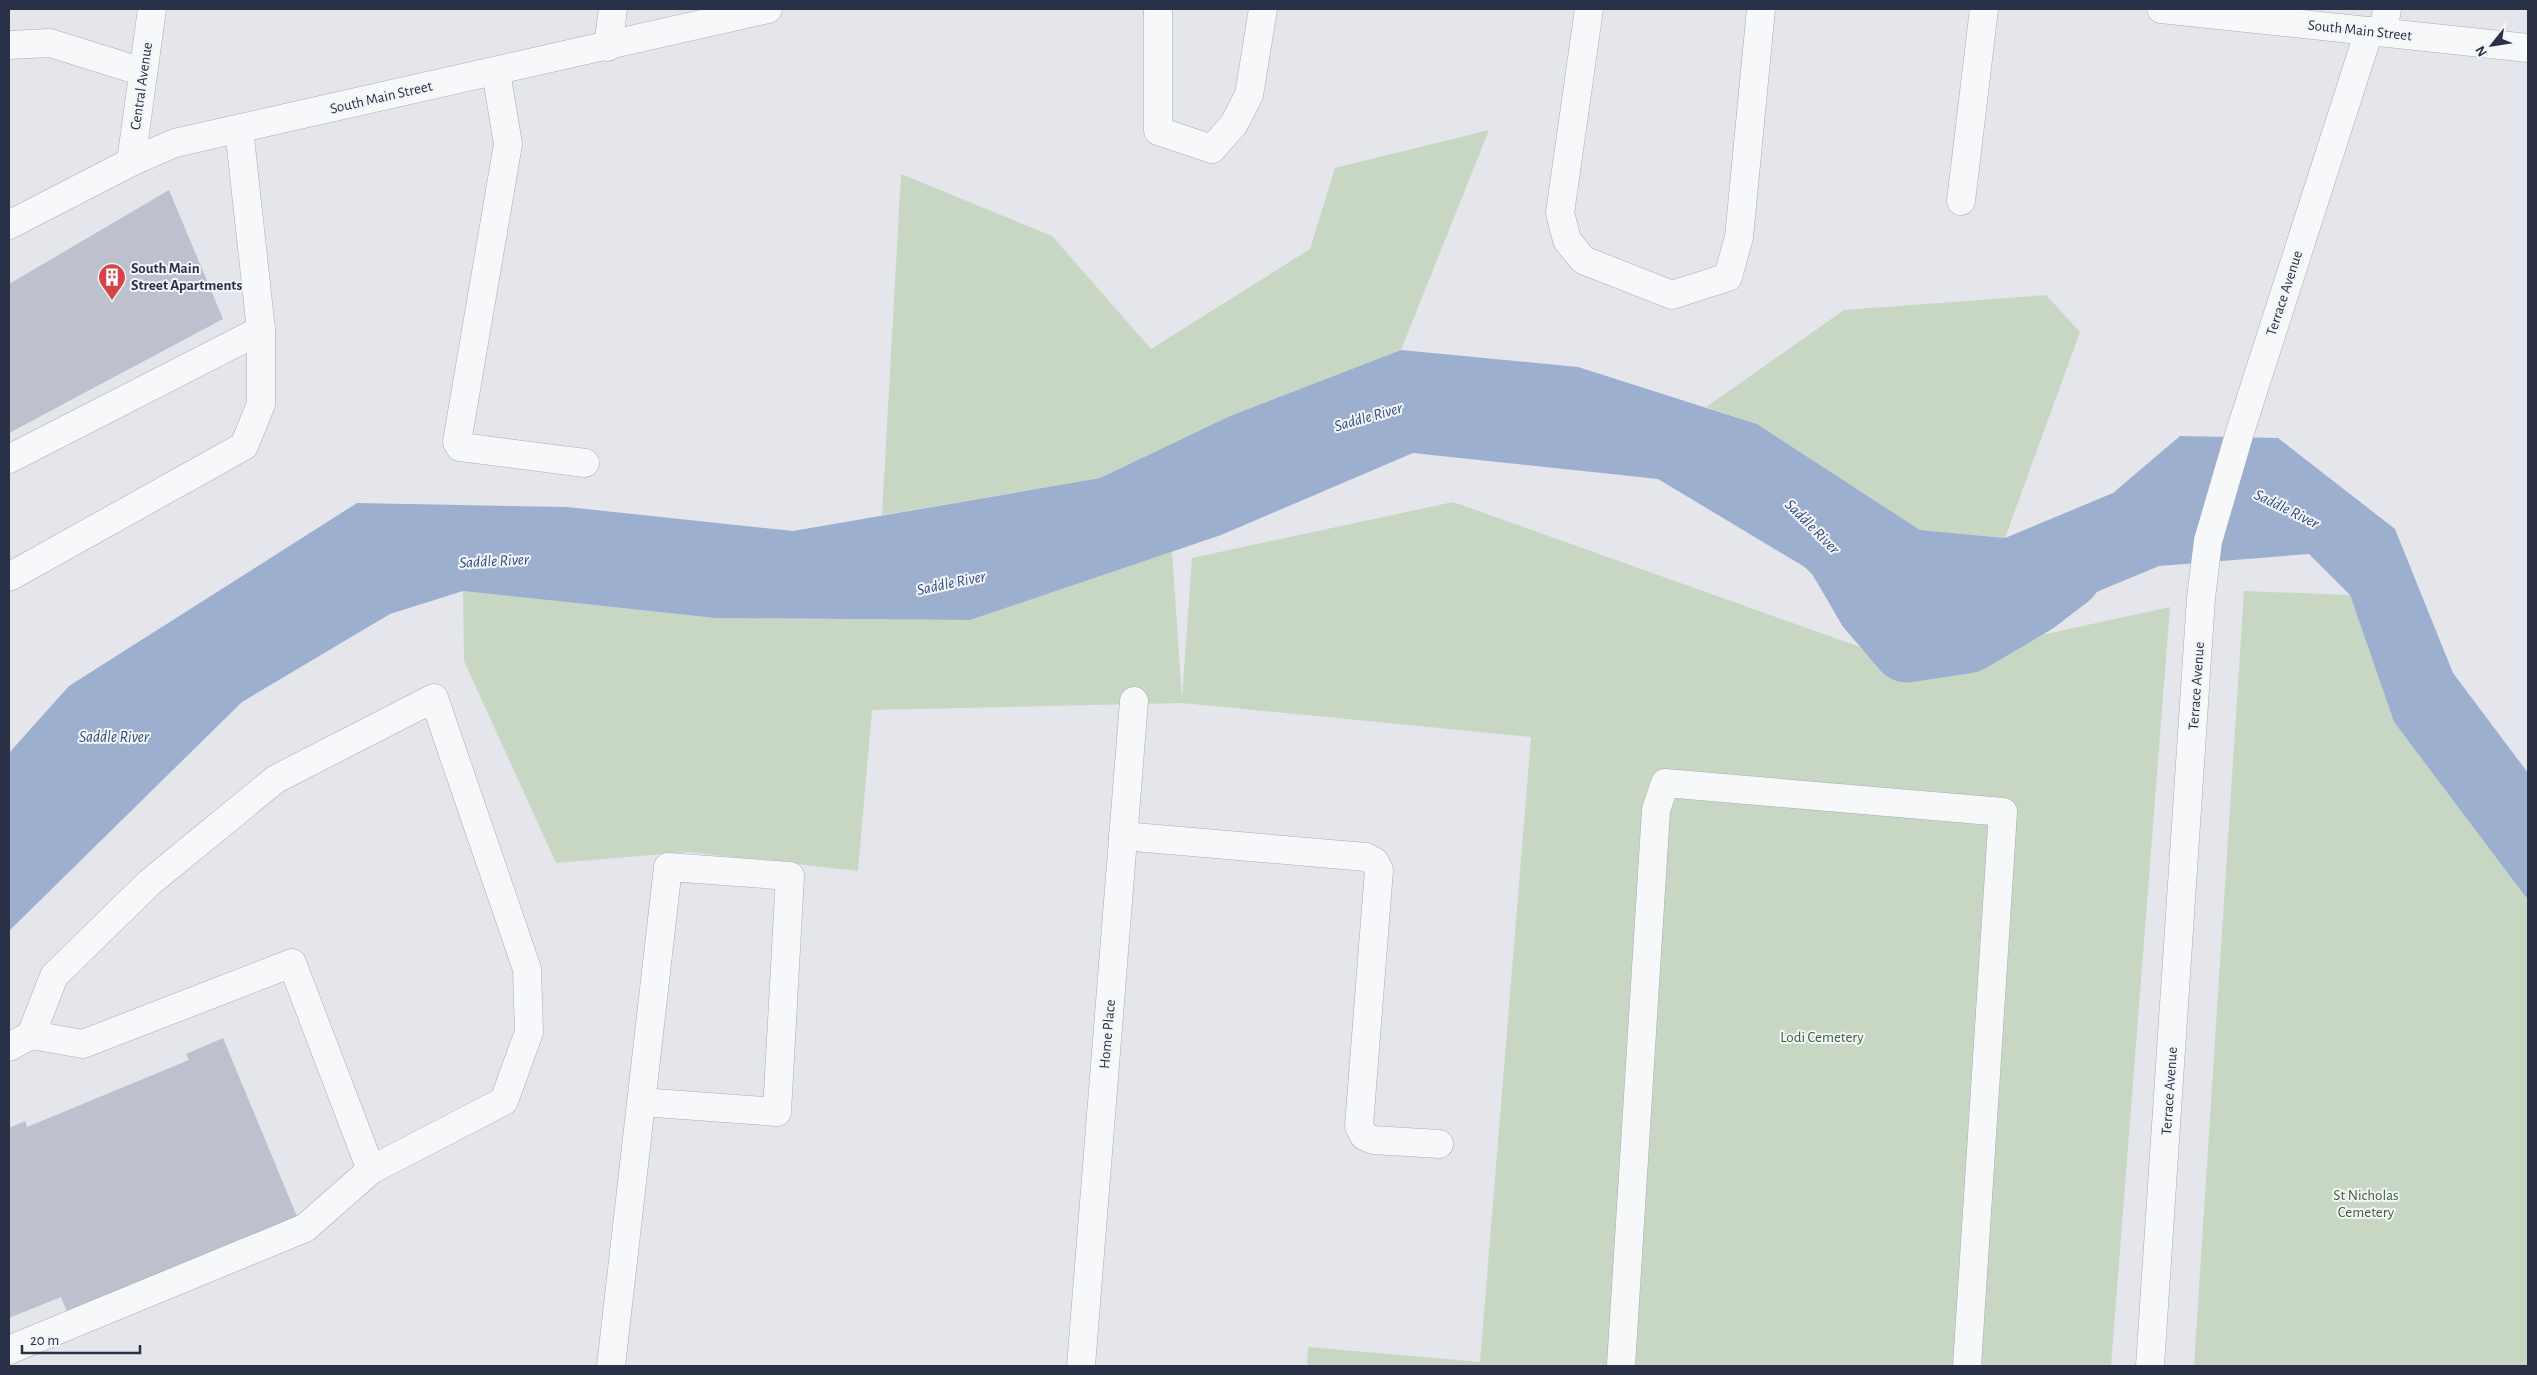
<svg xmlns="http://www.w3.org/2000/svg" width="2537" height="1375" font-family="'Alegreya Sans',sans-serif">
	<rect width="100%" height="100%" fill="#e4e6ec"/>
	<!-- green -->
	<g fill="#c7d7c4">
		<polygon points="1489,130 1401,350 1230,416 1100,478 882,515 901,174 1052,236 1151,349 1310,249 1335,168"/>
		<polygon points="2046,295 2080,332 2005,538 1920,530 1757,424 1706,407 1844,310"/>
		<polygon points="1453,502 1908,664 2170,607 2111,1366 1307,1366 1308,1347 1480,1362 1531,737 1182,703 872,710 858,871 688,852 556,863 464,661 463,591 715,618 970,620 1172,551 1182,698 1192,558"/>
		<polygon points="2244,591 2350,595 2394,722 2528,900 2528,1366 2194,1366"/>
	</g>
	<!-- water -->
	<polygon fill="#9dafce" points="1401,350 1578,367 1757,424 1920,530 2005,538 2113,493 2180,436 2278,438 2395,529 2453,673 2528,773 2528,900 2394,722 2350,595 2309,554 2159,566 2070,603 1971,631 1893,620 1658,479 1413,453 1221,535 970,620 715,618 463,591 390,614 242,702 9,931 9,753 69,686 357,503 567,507 793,531 1100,478 1230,416"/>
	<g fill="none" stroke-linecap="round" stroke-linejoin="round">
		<!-- river -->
		<polyline stroke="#9dafce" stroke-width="71" points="1815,527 1841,553 1872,606 1907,647 1967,638 2033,599 2067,573"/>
	</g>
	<!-- building -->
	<g fill="#bdc1cd">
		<polygon points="169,190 223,319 9,433 9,284"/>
		<polygon points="223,1038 298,1219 68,1314 61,1297 9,1318 9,1128 25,1121 27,1127 189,1060 186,1054"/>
	</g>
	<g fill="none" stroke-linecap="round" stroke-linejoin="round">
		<!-- minor casing -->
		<g stroke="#a8acb7" stroke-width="29">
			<g id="minor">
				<polyline points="1158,9 1158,131 1212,149 1234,124 1249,95 1263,9"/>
				<polyline points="1589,9 1560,213 1567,240 1583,260 1672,295 1728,277 1739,237 1761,9"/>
				<polyline points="2161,9 2528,48"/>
				<polyline points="2383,32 2387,9"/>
				<polyline points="9,45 50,43 143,72"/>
				<polyline points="608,47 613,9"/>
				<polyline points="496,72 508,144 457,442 460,447 585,463"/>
				<polyline points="131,162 152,9"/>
				<polyline points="1961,201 1984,9"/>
				<polyline points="9,225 131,162 175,143 768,9"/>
				<polyline points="9,459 261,330 239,129"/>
				<polyline points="9,577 244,446 261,404 261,330"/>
				<polyline points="1123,836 1366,857 1375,862 1379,870 1359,1126 1364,1136 1373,1140 1439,1144"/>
				<polyline points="31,1035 54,976 149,883 276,779 434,698 527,969 529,1032 504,1101 371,1170"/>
				<polyline points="9,1047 31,1035 83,1044 292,963 371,1170 305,1228 9,1350"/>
				<polyline points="611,1366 668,867 790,876 777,1112 641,1102"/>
				<polyline points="1081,1366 1134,701"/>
				<polyline points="1621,1366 1656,810 1665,783 2003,812 1967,1366"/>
				<polyline points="2150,1366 2201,598 2208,541 2239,435 2369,31"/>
			</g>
		</g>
		<!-- minor -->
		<use href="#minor" stroke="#f7f8fa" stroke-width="28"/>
	</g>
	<!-- icons -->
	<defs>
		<g id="building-pin" transform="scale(1.4375)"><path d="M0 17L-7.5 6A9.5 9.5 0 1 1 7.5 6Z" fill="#d64448" stroke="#f4f5f9"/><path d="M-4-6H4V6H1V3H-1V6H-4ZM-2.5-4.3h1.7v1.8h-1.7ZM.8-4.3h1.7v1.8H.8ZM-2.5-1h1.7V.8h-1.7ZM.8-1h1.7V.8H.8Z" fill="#fff"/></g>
	</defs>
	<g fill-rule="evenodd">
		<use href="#building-pin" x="112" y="277"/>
	</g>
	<g text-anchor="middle" stroke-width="4" stroke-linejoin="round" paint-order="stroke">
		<!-- street labels -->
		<g font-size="15" fill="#2a3146" stroke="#f4f5f9">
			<text transform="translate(2360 30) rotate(6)" y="5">South Main Street</text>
			<text transform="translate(141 86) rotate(-82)" y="5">Central Avenue</text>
			<text transform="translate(381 97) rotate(-13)" y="5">South Main Street</text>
			<text transform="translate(2284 293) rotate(-72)" y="5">Terrace Avenue</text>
			<text transform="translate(2196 686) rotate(-86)" y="5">Terrace Avenue</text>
			<text transform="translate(1107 1034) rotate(-85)" y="5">Home Place</text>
			<text transform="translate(2169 1091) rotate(-86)" y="5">Terrace Avenue</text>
		</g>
		<!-- poi labels -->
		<g font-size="15" font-weight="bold" fill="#2a3146" stroke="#f4f5f9" text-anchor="start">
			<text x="131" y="273">South Main<tspan x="131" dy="17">Street Apartments</tspan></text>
		</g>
		<!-- park labels -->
		<g font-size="15" fill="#396336" stroke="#f4f5f9">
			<text x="1822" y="1042">Lodi Cemetery</text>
			<text x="2366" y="1200">St Nicholas<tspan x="2366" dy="17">Cemetery</tspan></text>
		</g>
		<!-- water labels -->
		<g font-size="16" font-style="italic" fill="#314a7d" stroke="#f4f5f9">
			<text transform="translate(1368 416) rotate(-16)" y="6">Saddle River</text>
			<text transform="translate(2287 508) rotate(26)" y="6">Saddle River</text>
			<text transform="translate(1813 526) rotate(45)" y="6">Saddle River</text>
			<text transform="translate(494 560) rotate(-3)" y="6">Saddle River</text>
			<text transform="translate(951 582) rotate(-12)" y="6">Saddle River</text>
			<text x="114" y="742">Saddle River</text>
		</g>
	</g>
	<!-- border -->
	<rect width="2537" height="1375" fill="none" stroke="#2a3146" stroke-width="20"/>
	<!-- north arrow -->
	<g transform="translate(2492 45) rotate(240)" stroke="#f4f5f9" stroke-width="4" paint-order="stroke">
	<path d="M0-4L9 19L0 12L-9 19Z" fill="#2a3146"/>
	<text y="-8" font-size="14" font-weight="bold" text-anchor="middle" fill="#2a3146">N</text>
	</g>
	<!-- scale -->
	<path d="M22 1345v8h118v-8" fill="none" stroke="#2a3146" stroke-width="2.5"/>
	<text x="30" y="1345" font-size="15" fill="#2a3146" stroke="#f4f5f9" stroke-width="4" paint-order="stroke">20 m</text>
</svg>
